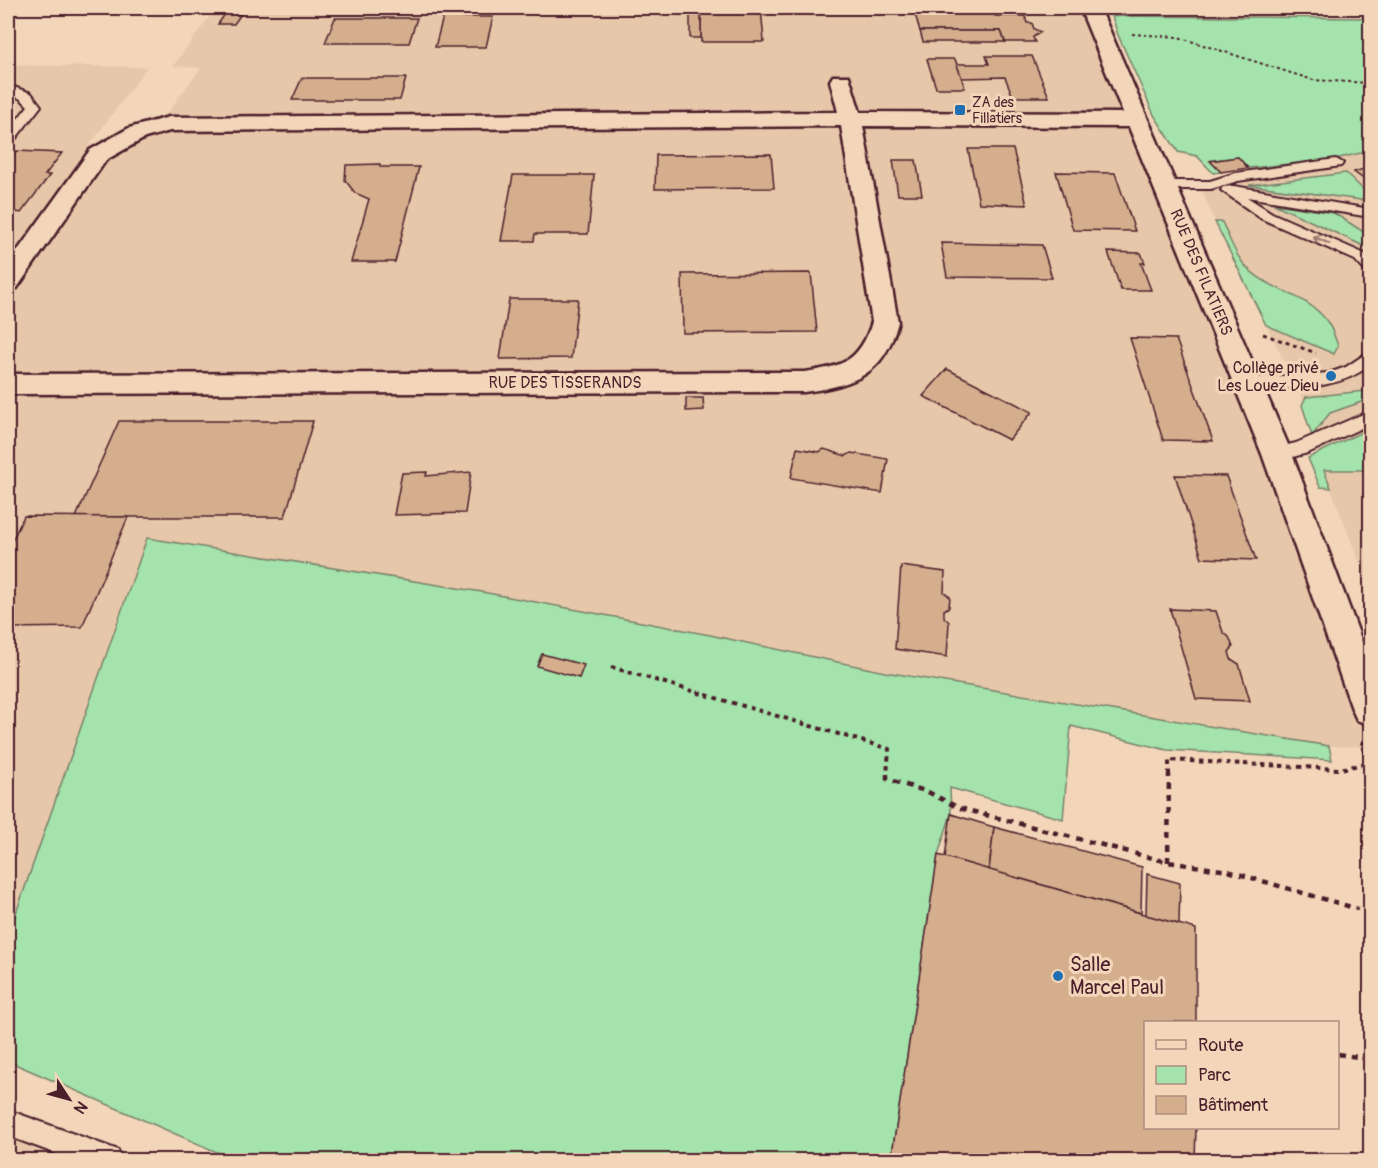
<svg xmlns="http://www.w3.org/2000/svg" width="1378" height="1168" font-family="Pangolin,sans-serif">
	<rect width="100%" height="100%" fill="#f3d6b9"/>
	<filter id="ink" filterUnits="userSpaceOnUse"><feTurbulence type="fractalNoise" baseFrequency=".0167" numOctaves="2"/><feDisplacementMap in="SourceGraphic" scale="12" xChannelSelector="R" yChannelSelector="G"/><feConvolveMatrix kernelMatrix="1 2 1 2 8 2 1 2 1" color-interpolation-filters="sRGB"/></filter>
	<g filter="url(#ink)">
		<!-- built -->
		<g fill="#e7c7a9">
			<polygon points="216,8 1090,8 1348,646 1370,709 1370,747 1329,746 1087,707 885,672 710,635 482,592 147,538 8,936 8,65 147,67 87,149 167,113 201,68 173,66"/>
			<polygon points="1370,151 1370,589 1313,444 1302,405 1304,401 1215,222 1200,186 1336,162 1335,159"/>
			<polygon points="8,1123 108,1160 8,1160"/>
		</g>
		<!-- green -->
		<g fill="#a4e3ab" stroke="#77816b" stroke-width="1.5">
			<polygon points="1112,16 1370,18 1370,151 1335,159 1260,167 1248,168 1238,157 1211,160 1221,172 1213,173 1197,156 1178,152 1154,115 1118,35"/>
			<polygon points="1346,173 1370,196 1361,200 1249,185"/>
			<polygon points="1274,204 1334,213 1370,236 1370,249"/>
			<path d="M1215,222h7c6,13 12,30 21,41 22,28 62,29 83,57 6,7 9,18 12,26l-4,8 -68,-29z"/>
			<polygon points="1365,391 1370,399 1330,413 1312,436 1302,405 1306,397"/>
			<polygon points="1370,428 1370,470 1324,470 1331,488 1320,487 1308,458"/>
			<polygon points="147,538 482,592 710,635 885,672 1329,746 1332,760 1167,750 1071,726 1063,819 950,788 951,814 938,855 891,1160 235,1160 8,1061 8,936"/>
		</g>
		<!-- building -->
		<g fill="#d5ae8e" stroke="#4a1f2b" stroke-width="1.5">
			<polygon points="701,8 761,8 764,42 701,42"/>
			<polygon points="1131,8 1191,8 1193,11 1132,11"/>
			<rect x="690" y="11" width="11" height="27"/>
			<polygon points="914,11 994,11 995,16 1025,16 1027,23 1032,23 1034,29 1041,32 1033,37 1035,42 1005,42 1001,31 920,31"/>
			<polygon points="225,14 241,14 234,24 218,24"/>
			<polygon points="443,17 493,17 486,47 435,47"/>
			<polygon points="335,18 417,18 409,43 325,43"/>
			<polygon points="920,31 1001,31 1005,42 923,42"/>
			<polygon points="986,56 1032,56 1049,97 1013,97 1005,77 962,78 956,64 989,64"/>
			<polygon points="927,59 955,59 965,88 936,88"/>
			<polygon points="302,78 406,78 400,100 292,100"/>
			<polygon points="968,149 1013,149 1027,205 979,203"/>
			<polygon points="16,151 62,153 45,175 50,175 21,213 17,212 8,225 8,161"/>
			<polygon points="771,154 774,188 655,189 656,155"/>
			<polygon points="1238,157 1248,168 1221,172 1210,161"/>
			<polygon points="893,160 916,160 922,195 898,195"/>
			<polygon points="380,164 380,167 419,167 395,262 351,262 369,199 355,193 345,180 346,165"/>
			<polygon points="1370,167 1370,184 1354,172"/>
			<polygon points="1056,172 1115,173 1135,231 1073,230"/>
			<polygon points="513,175 594,175 588,234 535,234 534,241 501,241"/>
			<polygon points="941,243 1042,245 1052,278 947,277"/>
			<polygon points="1108,252 1141,253 1145,263 1141,263 1151,290 1121,290"/>
			<polygon points="811,273 817,332 683,333 682,274"/>
			<polygon points="509,299 578,299 571,358 500,359"/>
			<polygon points="1130,338 1176,339 1213,441 1163,440"/>
			<polygon points="947,369 1032,412 1009,440 923,396"/>
			<polygon points="686,398 703,398 704,410 686,411"/>
			<polygon points="119,421 313,421 285,517 76,517"/>
			<polygon points="797,448 819,452 824,449 846,456 851,453 888,459 882,493 791,478"/>
			<polygon points="427,472 426,476 471,472 465,513 394,515 402,473"/>
			<polygon points="1175,475 1226,476 1256,560 1202,558"/>
			<polygon points="24,516 128,517 82,627 8,628 8,549"/>
			<polygon points="901,566 945,572 944,592 950,597 949,607 944,610 944,617 949,622 947,657 895,649"/>
			<polygon points="1170,609 1216,611 1223,632 1229,637 1233,647 1229,652 1231,659 1239,664 1250,701 1196,699"/>
			<polygon points="542,654 584,665 579,678 537,666"/>
			<polygon points="951,814 994,827 989,870 945,857"/>
			<polygon points="994,827 1142,867 1141,913 989,870"/>
			<polygon points="938,855 1196,929 1196,1022 1146,1022 1146,1128 1196,1128 1195,1160 891,1160"/>
			<polygon points="1147,874 1180,883 1179,924 1146,915"/>
		</g>
		<g fill="none" stroke-linecap="round" stroke-linejoin="round">
			<!-- service casing -->
			<g stroke="#4a1f2b" stroke-width="4">
				<g id="service">
					<polygon points="8,85 31,93 41,106 13,142 8,143 8,131 28,106 21,99 8,93"/>
					<polygon points="1336,159 1343,163 1341,166 1238,181 1211,189 1165,189 1158,185 1165,181 1210,181 1236,173"/>
					<polygon points="1234,186 1370,209 1370,217 1247,197 1272,213 1365,254 1370,259 1370,273 1365,271 1355,260 1262,219 1221,190 1223,187"/>
					<path d="M1370,351v14c-33,27 -80,22 -121,25l-8,-6 8,-6 80,-5 17,-6z"/>
					<polygon points="1370,411 1370,424 1308,453 1277,461 1271,459 1268,454 1271,449 1296,443"/>
					<polygon points="8,1110 118,1150 121,1160 73,1160 8,1136"/>
				</g>
			</g>
			<!-- minor casing -->
			<g stroke="#4a1f2b" stroke-width="5">
				<path id="minor" d="M1080,8h20l192,446 78,209v62l-13,-5 -5,-11 -90,-255 -133,-327 -266,-1 35,196c-14,53 -43,63 -94,70l-796,2v-20l796,-2c38,-5 56,-11 68,-50l-31,-196 -671,5 -25,7 -39,22 -89,128 -9,2v-26l82,-114 39,-22 40,-11 669,-5 -8,-31 3,-5h16l11,36 263,1z"/>
			</g>
			<!-- path-far3 -->
			<polyline stroke="#4a1f2b" stroke-width="2" stroke-dasharray="3 3" stroke-linecap="butt" points="1132,34 1178,37 1313,80 1370,83"/>
			<!-- path-far2 -->
			<polyline stroke="#4a1f2b" stroke-width="3" stroke-dasharray="4 4" stroke-linecap="butt" points="1263,334 1316,353"/>
			<!-- path-far1 -->
			<g stroke="#4a1f2b" stroke-width="4" stroke-dasharray="4.5 4.5" stroke-linecap="butt">
				<polyline points="611,667 889,749 887,775"/>
				<polyline points="1169,775 1169,760 1340,769 1368,763 1362,742"/>
			</g>
			<!-- path -->
			<g stroke="#4a1f2b" stroke-width="4.5" stroke-dasharray="6 6" stroke-linecap="butt">
				<polyline points="887,774 887,779 928,792 959,808 1168,862 1228,871 1358,909"/>
				<polyline points="1168,862 1169,774"/>
				<polyline points="1338,1054 1370,1059"/>
			</g>
			<!-- service -->
			<use href="#service" fill="#f3d6b9" fill-rule="evenodd"/>
			<!-- minor -->
			<use href="#minor" fill="#f3d6b9" fill-rule="evenodd"/>
		</g>
		<!-- one-way arrows -->
		<defs><path id="oneway-shaft" d="M-6 0H5M1.5-3L5.5 0L1.5 3" fill="none" stroke-width="1.6" stroke-linecap="round" stroke-linejoin="round" transform="scale(1.5)"/></defs>
		<use stroke="#9e7a72" href="#oneway-shaft" transform="translate(1321 240) rotate(-156)"/>
	</g>
	<!-- markers -->
	<g fill="#1f6fb2" stroke="#f3d6b9" stroke-width="2">
		<rect x="954" y="104" width="12" height="12" rx="3"/>
		<circle cx="1331" cy="376" r="6"/>
		<circle cx="1058" cy="976" r="6"/>
	</g>
	<g text-anchor="middle" stroke-width="6" stroke-linejoin="round" paint-order="stroke">
		<!-- far-poi labels -->
		<g font-size="14" fill="#4a1f2b" stroke="#f3d6b9" text-anchor="start">
			<text x="972" y="107">ZA des<tspan x="972" dy="16">Fillatiers</tspan></text>
		</g>
		<!-- street labels -->
		<g font-size="16" fill="#4a1f2b" stroke="#f3d6b9">
			<text transform="translate(1202 272) rotate(67)" y="6">RUE DES FILATIERS</text>
			<text x="565" y="388">RUE DES TISSERANDS</text>
		</g>
		<!-- poi labels -->
		<g font-size="16" fill="#4a1f2b" stroke="#f3d6b9" text-anchor="end">
			<text x="1319" y="373">Collège privé<tspan x="1319" dy="18">Les Louez Dieu</tspan></text>
		</g>
		<!-- near-poi labels -->
		<g font-size="20" fill="#4a1f2b" stroke="#f3d6b9" text-anchor="start">
			<text x="1070" y="971">Salle<tspan x="1070" dy="23">Marcel Paul</tspan></text>
		</g>
	</g>
	<!-- margin -->
	<rect width="1378" height="1168" fill="none" stroke="#f3d6b9" stroke-width="30"/>
	<rect x="15" y="15" width="1348" height="1138" fill="none" stroke="#4a1f2b" stroke-width="2" filter="url(#ink)"/>
	<!-- legend -->
	<rect x="1144" y="1021" width="195" height="108" fill="#f3d6b9" stroke="#af8d80" stroke-width="1.5"/>
	<rect x="1156" y="1040" width="30" height="9" fill="#f3d6b9" stroke="#af8d80" stroke-width="1.5"/>
	<text x="1198" y="1051" font-size="18" fill="#4a1f2b">Route</text>
	<rect x="1156" y="1066" width="30" height="18" fill="#a4e3ab" stroke="#af8d80" stroke-width="1.5"/>
	<text x="1198" y="1081" font-size="18" fill="#4a1f2b">Parc</text>
	<rect x="1156" y="1096" width="30" height="18" fill="#d5ae8e" stroke="#af8d80" stroke-width="1.5"/>
	<text x="1198" y="1111" font-size="18" fill="#4a1f2b">Bâtiment</text>
	<!-- north arrow -->
	<g transform="translate(69 1099) rotate(126)" stroke="#f3d6b9" stroke-width="4.5" paint-order="stroke">
	<path d="M0-4.5L10 22L0 15L-10 22Z" fill="#4a1f2b"/>
	<text y="-9" font-size="16" font-weight="bold" text-anchor="middle" fill="#4a1f2b">N</text>
	</g>
</svg>
